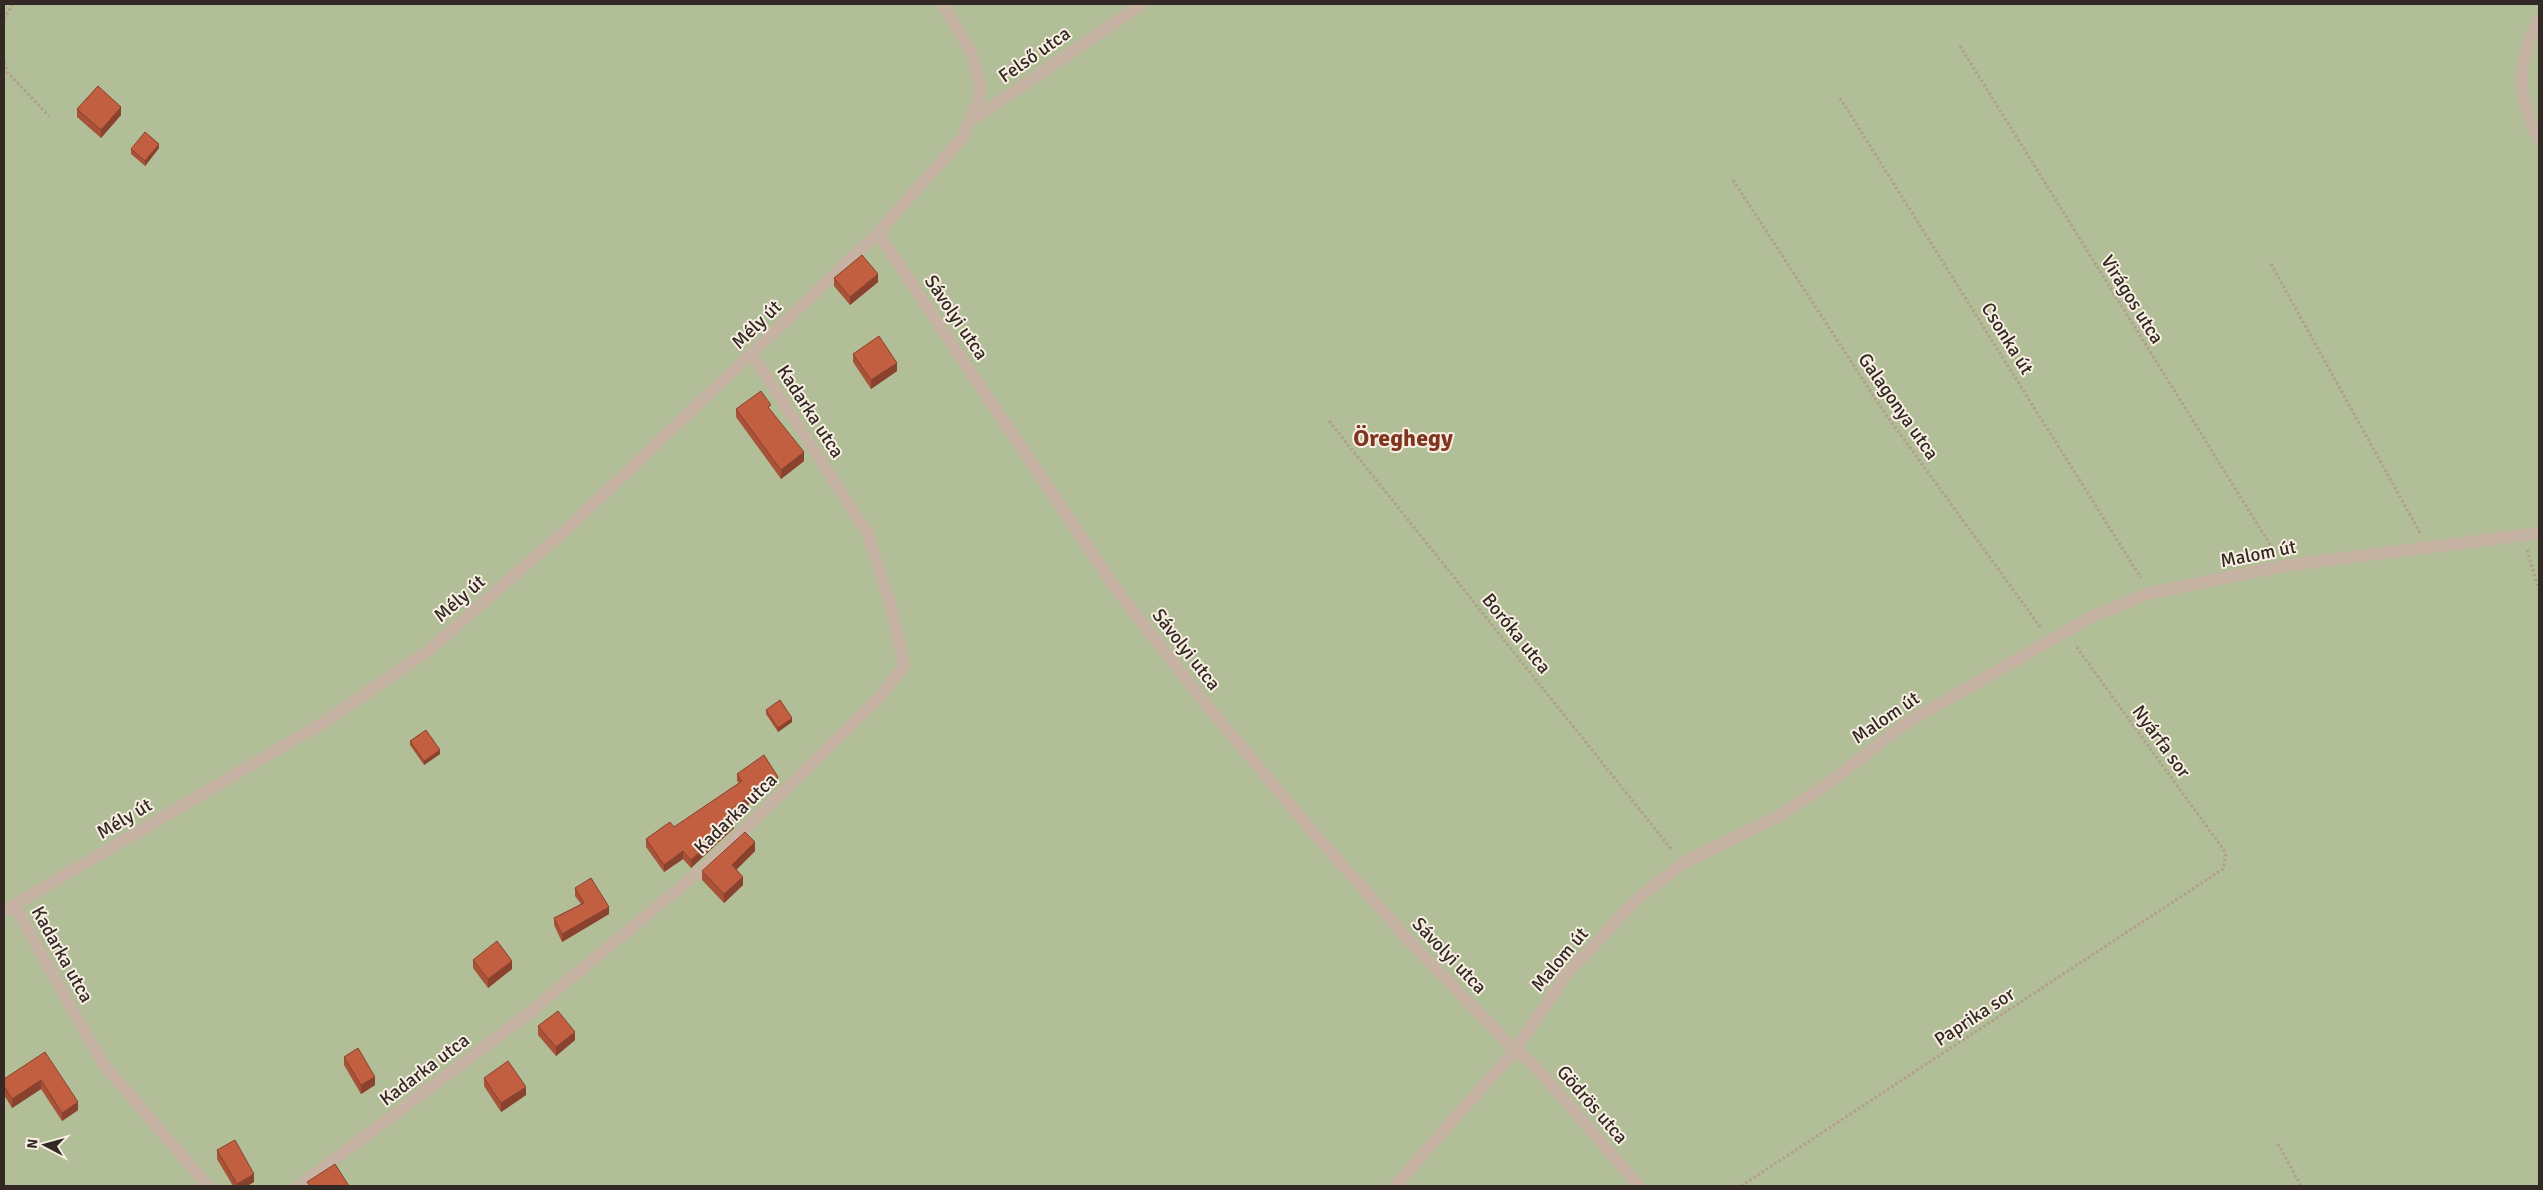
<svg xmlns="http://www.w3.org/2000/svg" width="2543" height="1190" font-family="Signika,sans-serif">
	<rect width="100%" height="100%" fill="#f0e4d6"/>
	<!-- green -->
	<rect fill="#b1be97" x="4" y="4" width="2535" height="1182"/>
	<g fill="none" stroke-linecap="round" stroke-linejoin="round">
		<!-- path -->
		<g stroke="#b39d8d" stroke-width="3" stroke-dasharray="2.5 2.5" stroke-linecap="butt">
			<polyline points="4,19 13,4"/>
			<polyline points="1960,46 2274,551"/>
			<polyline points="4,62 8,73 49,116"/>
			<polyline points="1840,98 2141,578"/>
			<polyline points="1733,180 1882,409 2041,628"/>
			<polyline points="2271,264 2420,533"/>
			<polyline points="1329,421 1672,850"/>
			<polyline points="2527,550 2539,590"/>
			<polyline points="2278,1144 2301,1186"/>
			<polyline points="1741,1186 2223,869 2226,853 2075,645"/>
		</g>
		<!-- minor -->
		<g stroke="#c7b3a3" stroke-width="12">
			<path d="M2539,19c-23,46 -22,75 0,121"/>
			<polyline points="972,120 1142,4"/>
			<polyline points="878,233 1116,589 1209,708 1309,827 1411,943 1515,1050 1537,1068 1639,1186"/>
			<polyline points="14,905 103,1064 208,1186"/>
			<polyline points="4,911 324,722 428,651 569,527 878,233 962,138 979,100 980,85 971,52 943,4"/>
			<polyline points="299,1186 524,1017 711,862 878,699 904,666 892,610 868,534 752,354"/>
			<polyline points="1395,1186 1515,1050 1566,975 1635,901 1683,863 1775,818 1829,783 1903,725 2091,617 2150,593 2283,566 2539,533"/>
		</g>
	</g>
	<!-- wall -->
	<g fill="#a85238">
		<polygon points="77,109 121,115 101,138 77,117"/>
		<polygon points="159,148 145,166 131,154 131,149"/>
		<polygon points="834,278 878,282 850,305 834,286"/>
		<polygon points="853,354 897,371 871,389 853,362"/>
		<polygon points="736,409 771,411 804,461 781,479 736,417"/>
		<polygon points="766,710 792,722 778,732 766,714"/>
		<polygon points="410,741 440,754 424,765 410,745"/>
		<polygon points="737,774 778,784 731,817 734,828 691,868 683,859 664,872 646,847 646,839 674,827 739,783 737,781"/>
		<polygon points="755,851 736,870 743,885 724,903 702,880 702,871"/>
		<polygon points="575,888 609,914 562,942 554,925 554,918 581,904 575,896"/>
		<polygon points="473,960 512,969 488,988 473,968"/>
		<polygon points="538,1026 575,1040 556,1056 538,1035"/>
		<polygon points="45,1052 78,1110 62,1121 41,1089 12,1108 4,1095 4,1079"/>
		<polygon points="344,1057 375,1085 361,1094 344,1065"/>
		<polygon points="484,1078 526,1095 501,1112 484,1086"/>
		<polygon points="217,1150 254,1182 247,1186 233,1186 217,1159"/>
	</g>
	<!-- shaded-wall -->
	<g fill="#88422e">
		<polygon points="121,107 121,115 101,138 101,130"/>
		<polygon points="159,144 159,148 145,166 145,161"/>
		<polygon points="878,274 878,282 850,305 850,297"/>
		<polygon points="897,363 897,371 871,389 871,380"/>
		<polygon points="804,452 804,461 781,479 781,470"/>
		<polygon points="792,718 792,722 778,732 778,728"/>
		<polygon points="440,750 440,754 424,765 424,761"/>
		<polygon points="778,777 778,784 726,820 726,813"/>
		<polygon points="734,821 734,828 691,868 691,860"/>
		<polygon points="755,842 755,851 732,874 732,865"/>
		<polygon points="683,851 683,859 664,872 664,865"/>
		<polygon points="743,877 743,885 724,903 724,894"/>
		<polygon points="609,907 609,914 562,942 562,934"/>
		<polygon points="512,961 512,969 488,988 488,979"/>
		<polygon points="575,1032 575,1040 556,1056 556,1047"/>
		<polygon points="375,1077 375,1085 361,1094 361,1085"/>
		<polygon points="41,1080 41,1089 12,1108 12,1099"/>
		<polygon points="526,1087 526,1095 501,1112 501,1103"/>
		<polygon points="78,1102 78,1110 62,1121 62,1113"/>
		<polygon points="254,1174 254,1182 247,1186 237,1186 237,1184"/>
	</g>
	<!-- building -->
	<g fill="#c35f41" stroke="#88422e">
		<polygon points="98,86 121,107 101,130 77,109"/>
		<polygon points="145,132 159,144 145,161 131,149"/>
		<polygon points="862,255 878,274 850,297 834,278"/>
		<polygon points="879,336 897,363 871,380 853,354"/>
		<polygon points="761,391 771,405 768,407 804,452 781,470 736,409"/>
		<polygon points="780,700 792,718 778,728 766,710"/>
		<polygon points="426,730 440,750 424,761 410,741"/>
		<polygon points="764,755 778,777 726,813 734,821 691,860 683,851 664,865 646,839 670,822 674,827 742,781 737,774"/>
		<polygon points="745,832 755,842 732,865 743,877 724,894 702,871"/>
		<polygon points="591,878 609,907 562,934 554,918 584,903 575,888"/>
		<polygon points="497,941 512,961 488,979 473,960"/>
		<polygon points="558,1011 575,1032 556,1047 538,1026"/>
		<polygon points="358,1048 375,1077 361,1085 344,1057"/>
		<polygon points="45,1052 78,1102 62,1113 41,1080 12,1099 4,1086 4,1079"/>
		<polygon points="508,1061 526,1087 501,1103 484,1078"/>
		<polygon points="235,1140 254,1174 237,1184 217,1150"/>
		<polygon points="335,1164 349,1186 310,1186 307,1182"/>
	</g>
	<g text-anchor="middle" stroke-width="4" stroke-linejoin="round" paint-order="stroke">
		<!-- street labels -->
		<g font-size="19" fill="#322925" stroke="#f8eee2">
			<text transform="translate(1034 54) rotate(-35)" y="7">Felső utca</text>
			<text transform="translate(2133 299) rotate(58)" y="7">Virágos utca</text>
			<text transform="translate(957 317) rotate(56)" y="7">Sávolyi utca</text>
			<text transform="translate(756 324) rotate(-44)" y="7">Mély út</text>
			<text transform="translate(2008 338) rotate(58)" y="7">Csonka út</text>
			<text transform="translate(1899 406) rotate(55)" y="7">Galagonya utca</text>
			<text transform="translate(811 411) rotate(57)" y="7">Kadarka utca</text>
			<text transform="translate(2258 553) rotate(-11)" y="7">Malom út</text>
			<text transform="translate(459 598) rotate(-41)" y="7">Mély út</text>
			<text transform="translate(1517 633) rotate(51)" y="7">Boróka utca</text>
			<text transform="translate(1187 649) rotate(52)" y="7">Sávolyi utca</text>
			<text transform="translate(1885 717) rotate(-34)" y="7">Malom út</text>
			<text transform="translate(2162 741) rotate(54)" y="7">Nyárfa sor</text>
			<text transform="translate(735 813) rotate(-44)" y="7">Kadarka utca</text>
			<text transform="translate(124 818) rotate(-31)" y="7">Mély út</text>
			<text transform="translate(63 954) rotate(61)" y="7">Kadarka utca</text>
			<text transform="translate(1450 955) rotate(46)" y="7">Sávolyi utca</text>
			<text transform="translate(1559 959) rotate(-50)" y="7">Malom út</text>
			<text transform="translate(1974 1016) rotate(-33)" y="7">Paprika sor</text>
			<text transform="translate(424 1069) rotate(-37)" y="7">Kadarka utca</text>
			<text transform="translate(1593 1104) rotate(49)" y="7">Gödrös utca</text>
		</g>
		<!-- district labels -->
		<g font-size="24" font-weight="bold" fill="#7f3620" stroke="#f8eee2">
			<text x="1403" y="446">Öreghegy</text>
		</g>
	</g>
	<!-- border -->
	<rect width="2543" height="1190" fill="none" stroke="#322925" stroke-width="10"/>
	<!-- north arrow -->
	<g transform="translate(45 1145) rotate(276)" stroke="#f8eee2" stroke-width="4" paint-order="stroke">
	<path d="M0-4L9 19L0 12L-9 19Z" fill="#322925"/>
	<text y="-8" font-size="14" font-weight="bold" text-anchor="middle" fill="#322925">N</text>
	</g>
</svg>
